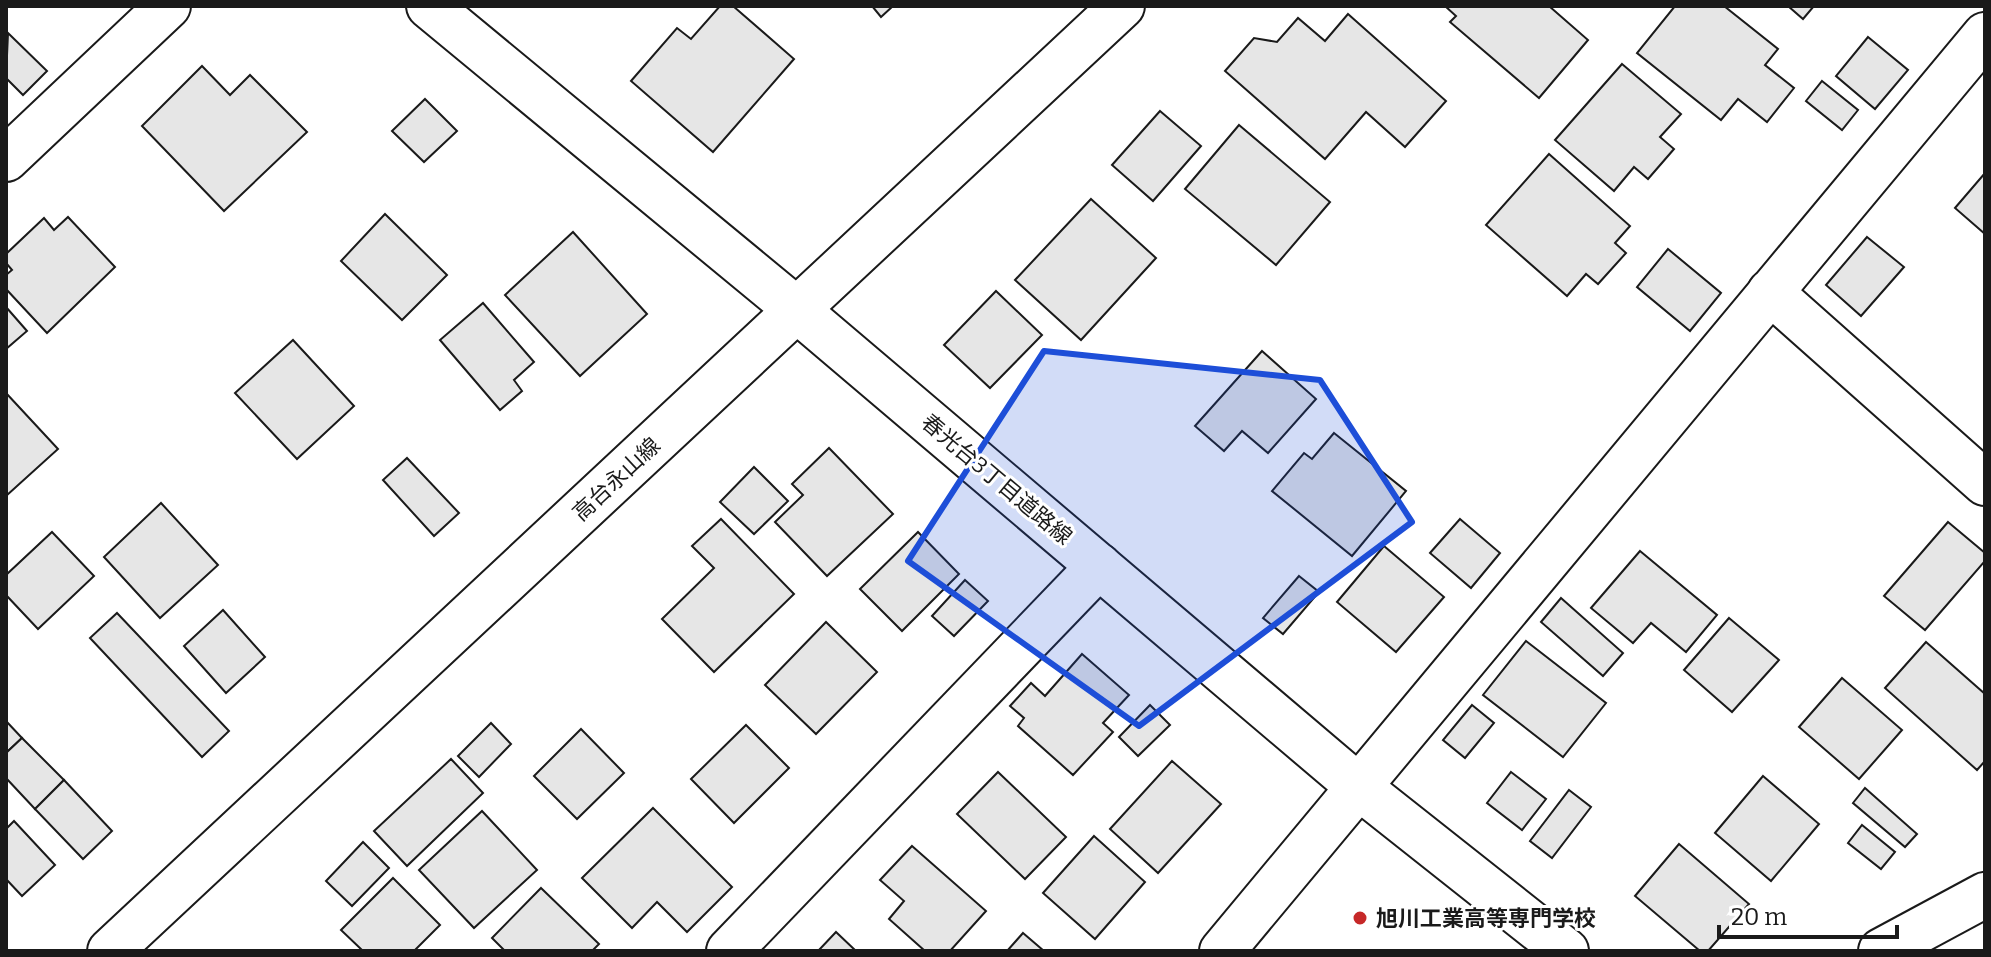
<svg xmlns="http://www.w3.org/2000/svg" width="1991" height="957" font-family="Bitter,'Noto Sans JP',serif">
	<rect width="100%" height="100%" fill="#fff"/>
	<!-- building -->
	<g fill="#e6e6e6" stroke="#1a1a1a" stroke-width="2">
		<polygon points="720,6 733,6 794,59 713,152 631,81 677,28 691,39"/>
		<polygon points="872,6 893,6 881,17"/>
		<polygon points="1445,6 1549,6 1588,40 1539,98 1450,22 1456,16"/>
		<polygon points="1675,6 1724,6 1778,49 1765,65 1794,88 1767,122 1738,99 1721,120 1637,53"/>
		<polygon points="1788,6 1814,6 1803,19"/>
		<polygon points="1348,14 1446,101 1405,147 1366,112 1325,159 1225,71 1254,38 1277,42 1298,18 1325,41"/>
		<polygon points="8,33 47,71 23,95 6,78"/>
		<polygon points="1868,37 1908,70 1875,109 1836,76"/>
		<polygon points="1622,64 1681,114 1660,137 1674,149 1648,179 1634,167 1614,191 1555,140"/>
		<polygon points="202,66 230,95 250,75 307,132 224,211 142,126"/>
		<polygon points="1822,81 1858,110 1842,130 1806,101"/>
		<polygon points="425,99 457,131 424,162 392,131"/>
		<polygon points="1160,111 1201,146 1153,201 1112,165"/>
		<polygon points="1239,125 1330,202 1276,265 1185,189"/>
		<polygon points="1549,154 1630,226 1615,243 1626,253 1598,284 1586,274 1567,296 1486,225"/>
		<polygon points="1985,173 1985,234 1955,208"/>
		<polygon points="1091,199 1156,258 1081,340 1015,280"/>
		<polygon points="385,214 447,275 402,320 341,261"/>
		<polygon points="68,217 115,267 47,333 6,289 6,275 12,270 6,263 6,254 44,218 54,230"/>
		<polygon points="573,232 647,314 580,376 505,295"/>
		<polygon points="1867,237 1904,267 1861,316 1826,285"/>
		<polygon points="1668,249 1721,293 1690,331 1637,287"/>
		<polygon points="996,291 1042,335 990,388 944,345"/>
		<polygon points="483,303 534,362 514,380 522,391 500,410 440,340"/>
		<polygon points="6,307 27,331 6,349"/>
		<polygon points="293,340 354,406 297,459 235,393"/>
		<polygon points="1262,351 1316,399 1268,453 1242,431 1224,451 1195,426"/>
		<polygon points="6,393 58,449 6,496"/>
		<polygon points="1334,433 1406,491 1352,556 1272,491 1304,453 1312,459"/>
		<polygon points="829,448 893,514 827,576 775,522 803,495 792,484"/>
		<polygon points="407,458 459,513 434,536 383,480"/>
		<polygon points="754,467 788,501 754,534 720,502"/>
		<polygon points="161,503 218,565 160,618 104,557"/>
		<polygon points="721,519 794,594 714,672 662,619 714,568 692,546"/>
		<polygon points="1460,519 1500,553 1471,588 1430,553"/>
		<polygon points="1948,522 1985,553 1985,561 1925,630 1884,596"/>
		<polygon points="52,532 94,576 38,629 6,595 6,575"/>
		<polygon points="918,532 959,574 902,631 860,589"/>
		<polygon points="1384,546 1444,597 1396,652 1337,602"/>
		<polygon points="1640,551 1717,615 1686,652 1651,623 1633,643 1591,608"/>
		<polygon points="1299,576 1319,592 1283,634 1263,618"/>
		<polygon points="965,580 988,601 954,636 932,616"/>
		<polygon points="1561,598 1623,653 1603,676 1541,622"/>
		<polygon points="223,610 265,657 226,693 184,646"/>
		<polygon points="117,613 229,731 202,757 90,638"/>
		<polygon points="1729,618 1779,660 1732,712 1684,670"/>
		<polygon points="826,622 877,672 816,734 765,685"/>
		<polygon points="1526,641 1606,703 1563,757 1483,695"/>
		<polygon points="1926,642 1985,694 1985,761 1977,770 1885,688"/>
		<polygon points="1082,654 1129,695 1103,723 1113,732 1073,775 1018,726 1024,718 1010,706 1031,683 1045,696"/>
		<polygon points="1842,678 1902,730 1859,779 1799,727"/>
		<polygon points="1150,705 1170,725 1138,756 1119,737"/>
		<polygon points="1472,705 1494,723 1465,758 1443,740"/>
		<polygon points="6,721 22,738 6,753"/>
		<polygon points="491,723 511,744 479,777 458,756"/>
		<polygon points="746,725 789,768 734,823 691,779"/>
		<polygon points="581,729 624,773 577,819 534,776"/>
		<polygon points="22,738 64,780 35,809 6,778 6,753"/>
		<polygon points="451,759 483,793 407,866 374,831"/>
		<polygon points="1172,761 1221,804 1158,873 1110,829"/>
		<polygon points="998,772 1066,837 1025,879 957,814"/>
		<polygon points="1511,772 1546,799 1522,830 1487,803"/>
		<polygon points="1763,776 1819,824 1771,881 1715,833"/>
		<polygon points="64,780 112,831 83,859 35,809"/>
		<polygon points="1865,788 1917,834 1905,847 1853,803"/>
		<polygon points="1569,790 1591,807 1552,858 1530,841"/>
		<polygon points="653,808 732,887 687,932 657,902 632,928 582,878"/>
		<polygon points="482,811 537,870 474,928 419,870"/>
		<polygon points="14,821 55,865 22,896 6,879 6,829"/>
		<polygon points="1862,825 1895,852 1881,869 1848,843"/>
		<polygon points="1094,836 1145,882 1095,939 1043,893"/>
		<polygon points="363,842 389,868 352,906 326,881"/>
		<polygon points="1679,844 1749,904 1708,951 1700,951 1635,896"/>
		<polygon points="912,846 986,911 950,951 925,951 889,919 904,901 880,880"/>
		<polygon points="393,878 440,925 414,951 363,951 341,930"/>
		<polygon points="541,888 599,944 592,951 505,951 492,938"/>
		<polygon points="836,932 856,951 818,951"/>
		<polygon points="1023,933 1044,951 1007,951"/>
	</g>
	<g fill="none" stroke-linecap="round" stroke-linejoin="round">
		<!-- minor casing -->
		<g stroke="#1a1a1a" stroke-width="48">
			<g id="minor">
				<polyline points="429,6 797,310 1360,788 1566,951"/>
				<polyline points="6,159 168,6"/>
				<polyline points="1770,292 1985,483"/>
				<polyline points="729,951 1099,566"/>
				<polyline points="1222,951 1985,35"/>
				<polyline points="1881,951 1985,895"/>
			</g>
		</g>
		<!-- tertiary casing -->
		<g stroke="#1a1a1a" stroke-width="48">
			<polyline id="tertiary" points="110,951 1122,6"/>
		</g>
		<!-- minor -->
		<use href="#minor" stroke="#fff" stroke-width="44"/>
		<!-- tertiary -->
		<use href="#tertiary" stroke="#fff" stroke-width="44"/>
	</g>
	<!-- marked area -->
	<path fill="#1d4ed8" fill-opacity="0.2" stroke="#1d4ed8" stroke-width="6" stroke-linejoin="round" d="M1044,351l276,29 92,142 -273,204 -231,-165z"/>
	<!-- markers -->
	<circle fill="#c62828" stroke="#fff" stroke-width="3" cx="1360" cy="918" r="8"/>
	<g text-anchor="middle" stroke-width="6" stroke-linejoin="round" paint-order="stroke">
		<!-- street labels -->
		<g font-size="22" fill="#1a1a1a" stroke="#fff">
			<text transform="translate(616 479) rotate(-43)" y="8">高台永山線</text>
			<text transform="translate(997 479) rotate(40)" y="8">春光台3丁目道路線</text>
		</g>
		<!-- poi labels -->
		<g font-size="22" font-weight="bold" fill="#1a1a1a" stroke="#fff" text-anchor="start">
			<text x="1376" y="926">旭川工業高等専門学校</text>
		</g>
	</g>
	<!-- border -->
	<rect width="1991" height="957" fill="none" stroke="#1a1a1a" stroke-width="16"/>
	<!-- scale -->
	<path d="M1719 925v12h178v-12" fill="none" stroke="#1a1a1a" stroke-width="4"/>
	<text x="1731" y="925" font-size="24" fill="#1a1a1a" stroke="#ffffff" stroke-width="6" paint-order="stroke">20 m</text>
</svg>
